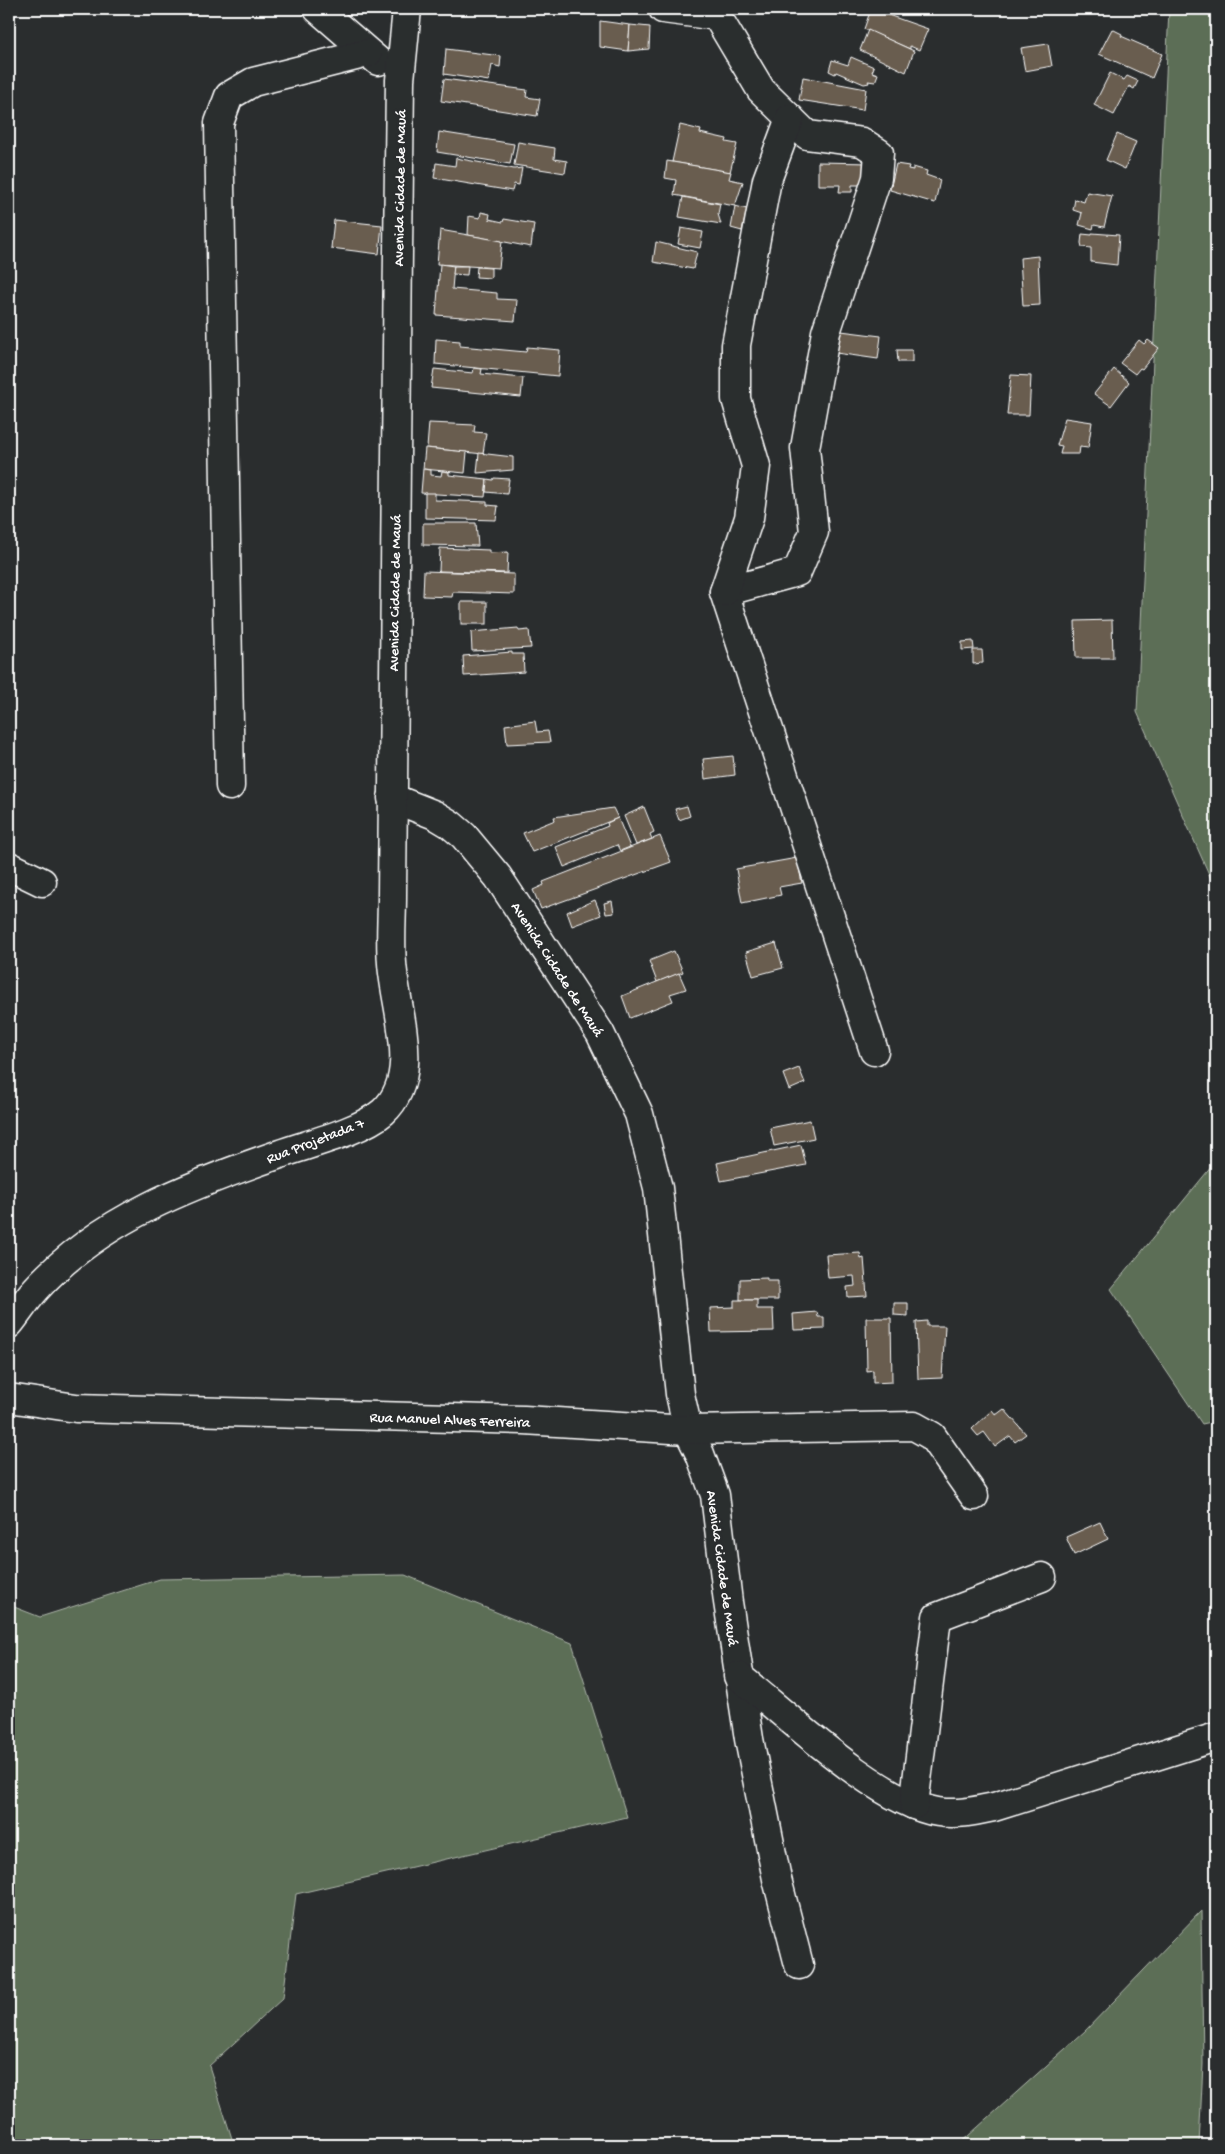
<svg xmlns="http://www.w3.org/2000/svg" width="1225" height="2154" font-family="'Gochi Hand',sans-serif">
	<rect width="100%" height="100%" fill="#2a2d2e"/>
	<filter id="ink" filterUnits="userSpaceOnUse"><feTurbulence type="fractalNoise" baseFrequency=".02" numOctaves="2"/><feDisplacementMap in="SourceGraphic" scale="10" xChannelSelector="R" yChannelSelector="G"/><feConvolveMatrix kernelMatrix="1 2 1 2 8 2 1 2 1" color-interpolation-filters="sRGB"/></filter>
	<g filter="url(#ink)">
		<!-- green -->
		<g fill="#5c6e57" stroke="#aeb6ab">
			<polygon points="1169,9 1216,9 1216,890 1137,712"/>
			<polygon points="1216,1004 1216,1421 1202,1424 1111,1289 1212,1166"/>
			<polygon points="405,1575 572,1643 627,1817 296,1894 283,1998 209,2066 234,2145 9,2145 9,1605 40,1617 160,1579"/>
			<polygon points="1201,1911 1203,2064 1199,2145 958,2145 1085,2031"/>
		</g>
		<!-- building -->
		<g fill="#695d50" stroke="#fff">
			<polygon points="871,9 928,29 919,50 910,46 910,49 864,29"/>
			<polygon points="600,21 630,25 628,51 600,47"/>
			<polygon points="630,25 650,27 649,49 628,51"/>
			<polygon points="1112,29 1122,34 1121,36 1162,54 1152,78 1099,54"/>
			<polygon points="868,30 914,51 906,72 860,50"/>
			<polygon points="1048,44 1052,66 1025,71 1021,48"/>
			<polygon points="446,49 501,56 500,67 492,65 489,81 444,74"/>
			<polygon points="851,57 874,67 872,72 878,74 875,82 868,81 869,83 864,84 836,72 835,74 829,71 832,60 848,65"/>
			<polygon points="1110,73 1124,80 1127,76 1138,81 1134,89 1129,86 1114,115 1094,105"/>
			<polygon points="803,77 866,89 863,110 799,100"/>
			<polygon points="444,79 527,90 526,97 540,99 537,116 441,101"/>
			<polygon points="680,125 701,130 700,133 727,139 726,142 737,144 730,172 672,162"/>
			<polygon points="439,132 514,144 510,164 437,152"/>
			<polygon points="1117,134 1136,142 1125,169 1106,160"/>
			<polygon points="518,142 555,148 554,159 567,161 565,173 514,165"/>
			<polygon points="456,158 514,169 522,168 519,185 514,184 512,191 434,178 436,163 455,166"/>
			<polygon points="667,161 731,172 729,179 743,182 735,206 674,195 676,180 665,178"/>
			<polygon points="818,162 870,163 870,185 852,185 852,192 839,192 840,185 818,185"/>
			<polygon points="896,164 909,166 908,169 913,170 913,167 927,171 926,175 940,180 935,203 890,190"/>
			<polygon points="1087,192 1112,196 1104,227 1094,225 1093,229 1079,225 1082,213 1073,210 1075,199 1084,202"/>
			<polygon points="683,197 720,204 718,214 721,224 679,217"/>
			<polygon points="735,206 747,209 742,231 731,228"/>
			<polygon points="481,212 490,214 489,219 503,222 504,219 534,224 531,247 468,235 469,216 480,218"/>
			<polygon points="334,220 382,225 379,254 331,248"/>
			<polygon points="681,228 703,232 700,248 678,244"/>
			<polygon points="440,230 502,241 499,268 437,264"/>
			<polygon points="1092,233 1119,235 1117,265 1091,262 1091,248 1082,247 1081,243 1082,234 1092,235"/>
			<polygon points="656,242 697,252 693,269 653,262"/>
			<polygon points="1038,256 1040,305 1023,306 1020,258"/>
			<polygon points="440,264 454,266 452,289 497,293 497,299 517,300 515,321 436,315"/>
			<polygon points="454,266 468,266 467,275 453,274"/>
			<polygon points="477,267 491,268 491,278 476,277"/>
			<polygon points="833,330 881,336 878,359 829,352"/>
			<polygon points="436,339 460,341 460,346 526,352 527,347 560,350 558,376 435,364"/>
			<polygon points="1139,340 1144,344 1148,340 1159,348 1142,369 1140,368 1135,374 1120,363"/>
			<polygon points="897,350 912,350 912,362 898,362"/>
			<polygon points="474,368 482,369 481,374 523,378 521,397 431,388 434,369 473,373"/>
			<polygon points="1114,369 1129,382 1111,406 1094,394"/>
			<polygon points="1011,375 1031,376 1029,415 1007,415"/>
			<polygon points="1065,418 1092,422 1088,448 1080,447 1079,454 1060,454 1062,446 1057,445"/>
			<polygon points="429,423 475,425 474,432 486,433 483,454 427,448"/>
			<polygon points="425,448 467,452 465,473 423,469"/>
			<polygon points="479,453 513,457 513,470 477,473"/>
			<polygon points="423,469 431,470 431,475 441,476 442,471 449,472 449,475 487,479 485,497 421,493"/>
			<polygon points="494,478 509,479 507,494 486,492 487,479 493,480"/>
			<polygon points="425,493 435,493 435,500 487,502 487,505 498,506 496,520 425,518"/>
			<polygon points="423,523 476,523 478,546 423,545"/>
			<polygon points="440,548 489,550 489,553 508,552 507,573 439,571"/>
			<polygon points="424,571 514,574 514,594 453,592 452,597 423,596"/>
			<rect x="461" y="602" width="26" height="22"/>
			<polygon points="1112,620 1113,658 1076,658 1075,621"/>
			<polygon points="518,628 519,631 529,630 531,648 472,651 471,632"/>
			<polygon points="973,641 974,649 962,650 962,642"/>
			<polygon points="973,650 982,650 983,663 973,664"/>
			<polygon points="512,652 512,654 523,654 524,672 464,676 463,656"/>
			<polygon points="535,721 537,732 548,731 550,742 507,744 505,725"/>
			<polygon points="733,756 735,775 705,779 703,759"/>
			<polygon points="687,806 690,816 679,820 675,809"/>
			<polygon points="644,807 654,832 650,834 652,839 636,845 624,816"/>
			<polygon points="613,808 618,818 532,852 523,833 555,820 554,817"/>
			<polygon points="618,818 630,847 620,851 617,845 564,867 556,847 608,826 607,823"/>
			<polygon points="660,836 671,862 541,909 533,890 544,885 543,882"/>
			<polygon points="797,858 802,883 779,887 781,895 742,903 736,869"/>
			<polygon points="595,900 601,915 572,926 567,912"/>
			<polygon points="612,901 614,913 606,914 604,903"/>
			<polygon points="776,943 783,968 753,976 746,952"/>
			<polygon points="674,951 683,972 657,982 649,961"/>
			<polygon points="679,973 686,989 670,994 673,1001 630,1018 622,996"/>
			<polygon points="799,1068 805,1083 789,1090 783,1074"/>
			<polygon points="810,1120 814,1138 774,1146 770,1128"/>
			<polygon points="801,1145 806,1165 721,1181 717,1163"/>
			<polygon points="860,1253 861,1259 864,1258 867,1296 848,1297 847,1287 855,1286 854,1276 828,1278 826,1255"/>
			<polygon points="767,1278 767,1281 778,1281 778,1300 740,1300 740,1279"/>
			<polygon points="734,1300 757,1300 757,1309 773,1309 774,1331 711,1332 710,1308 734,1307"/>
			<polygon points="894,1303 908,1303 908,1316 894,1315"/>
			<polygon points="817,1312 818,1317 824,1317 824,1329 794,1330 793,1314"/>
			<polygon points="866,1318 891,1318 892,1382 873,1383 873,1370 867,1371"/>
			<polygon points="927,1321 927,1326 945,1326 942,1378 918,1379 916,1322"/>
			<polygon points="1004,1409 1026,1434 1015,1442 1010,1436 995,1447 984,1432 978,1436 972,1429 992,1410 996,1415"/>
			<polygon points="1100,1522 1108,1539 1074,1555 1066,1537"/>
		</g>
		<g fill="none" stroke-linecap="round" stroke-linejoin="round">
			<!-- street casing -->
			<g stroke="#fff" stroke-width="31">
				<g id="street">
					<polyline points="318,9 378,61"/>
					<polyline points="663,9 717,16 761,90 807,135 862,142 879,153 877,178 826,332 805,448 814,532 797,572 724,592 874,1051"/>
					<polyline points="724,592 749,518 756,466 736,399 736,345 767,180 790,118"/>
					<polyline points="230,786 219,123 229,96 253,82 368,53"/>
					<polyline points="392,798 435,815 450,824 464,836 498,877 600,1033 639,1114 658,1188 680,1394 688,1430 700,1454 715,1495 728,1602 749,1739 777,1879 799,1965"/>
					<polyline points="9,866 42,882"/>
					<path d="M9,1324c9,-11 17,-24 27,-35 63,-70 157,-105 244,-135 28,-10 81,-23 103,-42 40,-36 12,-103 9,-149 -2,-22 0,-45 0,-67 1,-272 5,-544 8,-816l7,-71"/>
					<polyline points="9,1398 76,1408 524,1420 688,1430 914,1426 932,1436 974,1496"/>
					<path d="M738,1676c49,39 141,127 200,136 20,3 37,-1 56,-5l222,-70"/>
					<polyline points="914,1805 937,1617 1042,1577"/>
				</g>
			</g>
			<!-- street -->
			<use href="#street" stroke="#2a2d2e" stroke-width="28"/>
		</g>
	</g>
	<g text-anchor="middle" stroke-width="5" stroke-linejoin="round" paint-order="stroke">
		<!-- street labels -->
		<g font-size="15" fill="#fff" stroke="#2a2d2e">
			<text transform="translate(399 188) rotate(-89)" y="5">Avenida Cidade de Mauá</text>
			<text transform="translate(394 593) rotate(-89)" y="5">Avenida Cidade de Mauá</text>
			<text transform="translate(558 969) rotate(57)" y="5">Avenida Cidade de Mauá</text>
			<text transform="translate(315 1140) rotate(-21)" y="5">Rua Projetada 7</text>
			<text transform="translate(450 1419) rotate(2)" y="5">Rua Manuel Alves Ferreira</text>
			<text transform="translate(723 1568) rotate(82)" y="5">Avenida Cidade de Mauá</text>
		</g>
	</g>
	<!-- margin -->
	<rect width="1225" height="2154" fill="none" stroke="#2a2d2e" stroke-width="30"/>
	<rect x="15" y="15" width="1195" height="2124" fill="none" stroke="#fff" stroke-width="2" filter="url(#ink)"/>
</svg>
